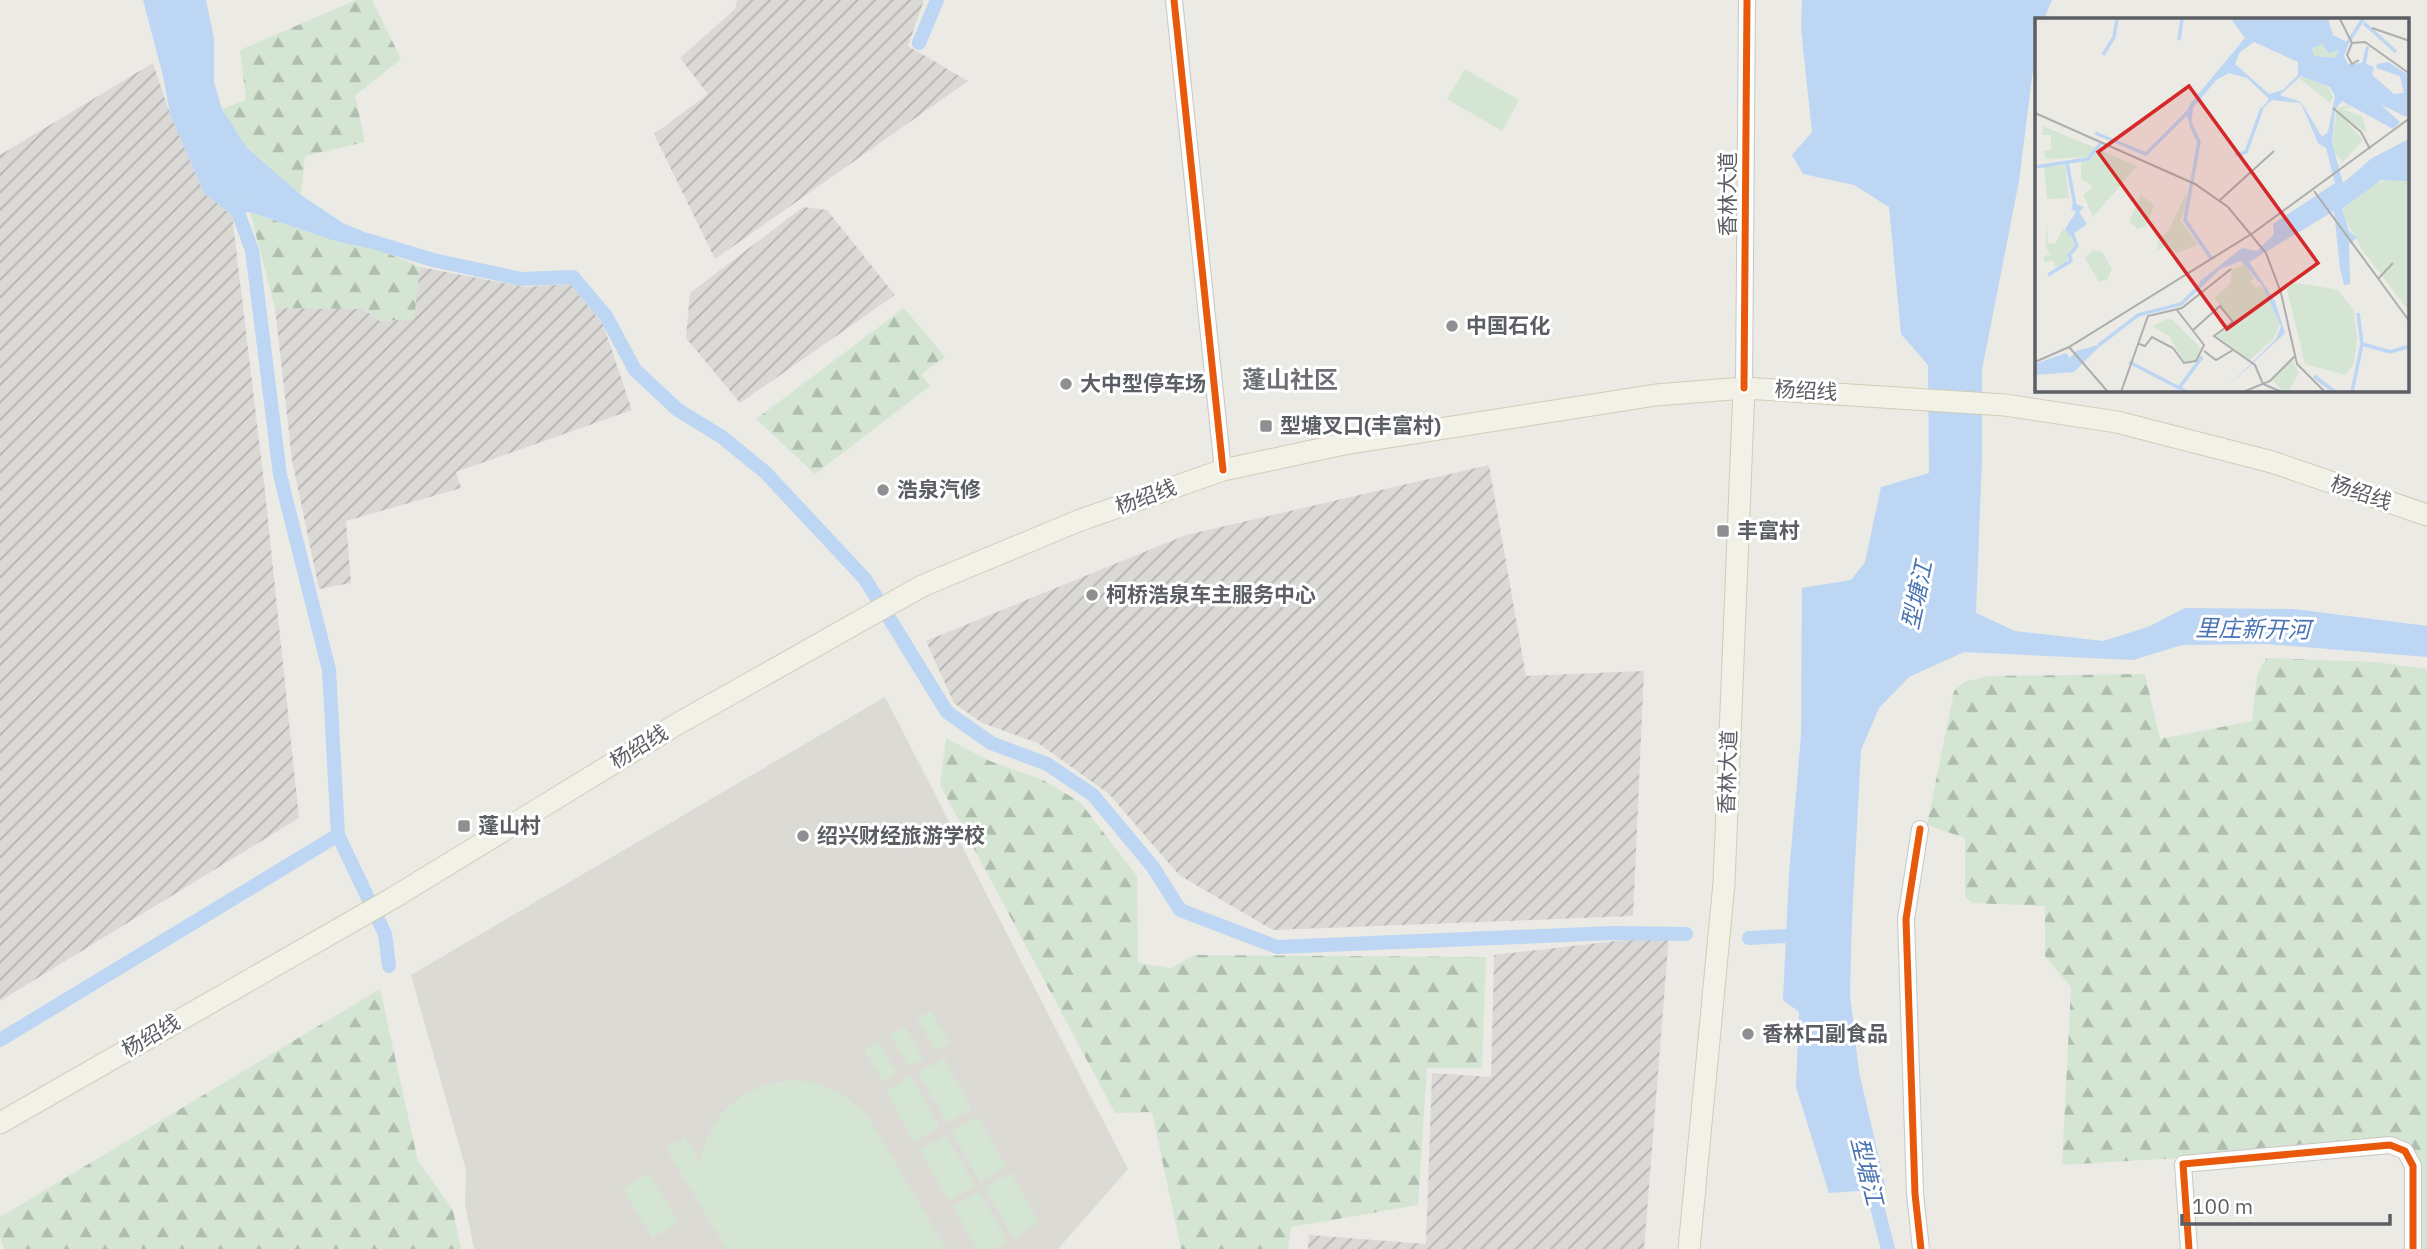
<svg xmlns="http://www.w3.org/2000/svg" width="2427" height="1249" font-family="'IBM Plex Sans','Noto Sans SC',sans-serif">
	<defs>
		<pattern id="industrial-furrows" width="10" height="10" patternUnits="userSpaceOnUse" patternTransform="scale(1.75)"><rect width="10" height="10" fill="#dbd9d6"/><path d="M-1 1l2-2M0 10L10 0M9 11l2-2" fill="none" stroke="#b5b3b1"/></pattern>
		<pattern id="forest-firs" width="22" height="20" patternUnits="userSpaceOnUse" patternTransform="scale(1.75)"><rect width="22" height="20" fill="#d4e6d3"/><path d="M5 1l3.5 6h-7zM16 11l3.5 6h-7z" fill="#afbeaf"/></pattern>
	</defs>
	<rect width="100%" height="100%" fill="#ebeae5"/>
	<!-- industrial -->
	<g fill="url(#industrial-furrows)">
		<polygon points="737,0 924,0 908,46 968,81 715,259 654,134 708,94 680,58 735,9"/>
		<polygon points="153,63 170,114 204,193 232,215 264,482 299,818 0,1001 0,155"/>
		<polygon points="803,207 827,210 895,295 740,403 686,338 690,293"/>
		<polygon points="420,267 525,287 570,284 603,324 632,410 456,472 461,488 346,521 351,583 319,589 292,460 275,308 363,309 380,321 413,319"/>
		<polygon points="1489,465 1526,676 1644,671 1633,916 1273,930 1179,875 1109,794 1038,743 982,723 954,703 926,641 1186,535"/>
		<polygon points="1669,935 1644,1249 1308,1249 1309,1235 1426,1244 1432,1073 1491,1077 1494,955"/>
	</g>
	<!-- education -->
	<polygon fill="#dbdad4" points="885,697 1128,1169 1058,1249 474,1249 465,1204 466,1170 411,975"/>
	<!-- forest -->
	<g fill="url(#forest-firs)">
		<polygon points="356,0 372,0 401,59 355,96 365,142 305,156 301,195 247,148 222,109 246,100 240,50"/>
		<polygon points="250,212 335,241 382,251 420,267 414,319 380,321 363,309 275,308"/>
		<polygon points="904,308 945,357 921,374 930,386 815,474 756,419"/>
		<polygon points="2266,658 2376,662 2427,669 2427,1249 2419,1249 2418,1161 2411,1146 2391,1139 2179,1158 2062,1165 2071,987 2045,956 2045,906 1972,903 1965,896 1965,838 1927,825 1954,691 1964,682 1988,676 2145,674 2160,739 2252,721 2257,675"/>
		<polygon points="946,738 990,761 1043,780 1080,802 1137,876 1138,963 1171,968 1194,955 1486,957 1482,1068 1427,1068 1418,1205 1291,1227 1288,1249 1181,1249 1152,1112 1115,1113 940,785"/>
		<polygon points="380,989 418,1161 453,1210 461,1249 4,1249 0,1237 0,1217"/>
	</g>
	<!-- park -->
	<g fill="#d4e6d3">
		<polygon points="1465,69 1519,100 1502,131 1447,99"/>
		<polygon points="931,1011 950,1043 936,1051 917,1019"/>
		<polygon points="905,1027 923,1059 909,1067 890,1035"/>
		<polygon points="878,1041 897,1073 883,1082 864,1050"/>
		<polygon points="944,1058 972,1109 947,1123 918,1073"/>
		<polygon points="911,1076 940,1127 914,1142 886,1091"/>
		<path d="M797,1080c30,4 50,15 71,37l78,132h-219l-61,-101 19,-11 14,24c15,-52 44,-77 98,-81z"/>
		<polygon points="978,1117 1006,1167 980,1182 952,1131"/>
		<polygon points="946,1135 975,1186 949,1201 920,1150"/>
		<polygon points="649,1173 678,1222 652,1238 623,1189"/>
		<polygon points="1011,1173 1039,1223 1013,1238 985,1188"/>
		<polygon points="979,1191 1007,1242 995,1249 977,1249 953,1206"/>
	</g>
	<!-- water -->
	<g fill="#bcd6f3">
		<polygon points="143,0 206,0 214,38 214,82 222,109 247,148 301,195 343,223 386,241 382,251 335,241 250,212 232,215 204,193 170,114 163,76"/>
		<polygon points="1802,0 2052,0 2044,19 2037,19 2037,38 2019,181 1982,370 1982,459 1976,613 2015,631 2103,641 2148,627 2185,608 2294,609 2427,626 2427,657 2266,644 2182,645 2133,660 1964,652 1909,677 1879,708 1861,750 1852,919 1850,995 1859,1072 1886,1189 1829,1193 1796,1087 1799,1012 1783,1000 1789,874 1801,736 1802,588 1851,580 1865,562 1881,487 1929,473 1928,365 1901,334 1889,207 1854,185 1803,174 1792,155 1812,132 1801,28"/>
	</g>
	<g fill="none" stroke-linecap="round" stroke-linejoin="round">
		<!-- canal -->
		<g stroke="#bcd6f3" stroke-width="14">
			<polyline points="919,43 937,0"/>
			<polyline points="367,240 433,260 521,279 573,277 606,316 635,370 678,410 722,437 765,472 865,579 947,712 991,743 1047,764 1093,795 1153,867 1180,910 1277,947 1613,933 1686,934"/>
			<polyline points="338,835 385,934 389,966"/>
			<polyline points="1749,938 1805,935"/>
			<polyline points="0,1040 338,835 329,670 280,475 252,250 232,197"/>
			<polyline points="1868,1172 1888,1249"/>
		</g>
		<!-- minor casing -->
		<g stroke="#c7c7c6" stroke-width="18">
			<g id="minor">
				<polyline points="1174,0 1223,470"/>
				<polyline points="1744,388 1747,0"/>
				<polyline points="1920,829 1906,919 1915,1194 1921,1249"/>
				<polyline points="2189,1249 2183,1164 2390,1145 2405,1151 2413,1166 2413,1249"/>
			</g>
		</g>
		<!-- major casing -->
		<g stroke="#d1ccb5" stroke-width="23">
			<g id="major">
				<polyline points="0,1123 393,898 679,723 922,586 1078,521 1223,470 1344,444 1656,395 1744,388 2005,405 2117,422 2272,462 2427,515"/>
				<polyline points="1689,1249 1724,883 1744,388"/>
			</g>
		</g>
		<!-- minor -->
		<use href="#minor" stroke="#fcfcfb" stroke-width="16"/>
		<!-- major -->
		<use href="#major" stroke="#f2f1e8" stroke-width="21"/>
		<!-- cycleway casing -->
		<g stroke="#fff" stroke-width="11">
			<g id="cycleway">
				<polyline points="1174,0 1223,470"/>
				<polyline points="1744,388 1747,0"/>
				<polyline points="1920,829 1906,919 1915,1194 1921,1249"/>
				<polyline points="2189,1249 2183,1164 2390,1145 2405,1151 2413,1166 2413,1249"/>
			</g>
		</g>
		<!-- cycleway -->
		<use href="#cycleway" stroke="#e8590c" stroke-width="7"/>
	</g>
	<!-- markers -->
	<g fill="#8d8f90" stroke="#fff" stroke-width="2.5">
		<circle cx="1452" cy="326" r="7"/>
		<circle cx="1066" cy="384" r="7"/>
		<rect x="1259" y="419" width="14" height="14" rx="3.5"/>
		<circle cx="883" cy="490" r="7"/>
		<rect x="1716" y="524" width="14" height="14" rx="3.5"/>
		<circle cx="1092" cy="595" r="7"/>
		<rect x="457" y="819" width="14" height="14" rx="3.5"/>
		<circle cx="803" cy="836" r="7"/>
		<circle cx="1748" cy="1034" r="7"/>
	</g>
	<g text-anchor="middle" stroke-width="6" stroke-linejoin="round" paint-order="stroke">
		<!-- street labels -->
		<g font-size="21" fill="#5b5e63" stroke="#fff">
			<text transform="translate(1728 194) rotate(-90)" y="7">香林大道</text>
			<text transform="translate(1806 391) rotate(3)" y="7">杨绍线</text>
			<text transform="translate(2361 493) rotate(19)" y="7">杨绍线</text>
			<text transform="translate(1146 497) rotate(-20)" y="7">杨绍线</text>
			<text transform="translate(639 747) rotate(-31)" y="7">杨绍线</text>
			<text transform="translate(1728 772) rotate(-88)" y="7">香林大道</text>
			<text transform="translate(151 1036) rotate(-30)" y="7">杨绍线</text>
		</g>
		<!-- poi labels -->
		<g font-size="21" font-weight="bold" fill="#5b5e63" stroke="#fff" text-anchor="start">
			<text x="1466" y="333">中国石化</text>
			<text x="1080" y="391">大中型停车场</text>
			<text x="1280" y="433">型塘叉口(丰富村)</text>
			<text x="897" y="497">浩泉汽修</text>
			<text x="1737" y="538">丰富村</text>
			<text x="1106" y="602">柯桥浩泉车主服务中心</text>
			<text x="478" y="833">蓬山村</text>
			<text x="817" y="843">绍兴财经旅游学校</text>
			<text x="1762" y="1041">香林口副食品</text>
		</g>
		<!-- water labels -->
		<g font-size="23" font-style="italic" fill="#4973b2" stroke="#fff">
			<text transform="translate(1917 595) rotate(-78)" y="8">型塘江</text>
			<text transform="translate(2253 629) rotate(1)" y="8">里庄新开河</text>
			<text transform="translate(1867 1171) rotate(76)" y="8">型塘江</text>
		</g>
		<!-- quarter labels -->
		<g font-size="24" font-weight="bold" fill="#6c7075" stroke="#fff">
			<text x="1290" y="388">蓬山社区</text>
		</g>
	</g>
	<!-- overview -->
	<g transform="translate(2035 18)">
		<rect width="374" height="374" fill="#ebeae5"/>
		<path d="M274,59l19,10 5,10 -3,6 -31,-25zM311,87l6,3 -10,1 20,7 5,17 -27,-18 -3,-6zM358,160l16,3v130l-46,-60 -22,-40 28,-25z" fill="#d4e6d3"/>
		<path d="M284,26l21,4 -5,10 -21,-2 -2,-8zM301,92l27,30 -20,22 -11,-12zM8,108l53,22 -9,9 -41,2 -3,-8 8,-2v-14h-9zM65,132l37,16 -44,51 -10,-23 10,-7 -12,-8v-16zM30,147l4,33 -22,1 -3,-33zM151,176l2,13 -8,13 18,25 -21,8 -9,-8 -10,5 -1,-7 12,-14zM12,207l1,18 7,1 8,-16 7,6 5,13 -7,5 -1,12 -12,3 -1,-6 -10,1v-6l6,-1 -5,-10zM209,247l10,13 -4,4 6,6 5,-2 6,8 13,28 -5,15 -25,23 -33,-24 16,-16 -19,-22 17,-15v-13zM264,265l39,7 16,21 3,28 -3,24 -8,12 -41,-11 -18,-74 1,-5zM131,301l7,1 25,25 2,6 -5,10 -11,1 -15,-26 -17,-10zM257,341l7,14 -11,19h-4l-12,-12z" fill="#d4e6d3"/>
		<path d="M106,177l13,11 -8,20 -8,3 -9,-7zM58,232l9,2 10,17 -5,11 -8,2 -14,-24z" fill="#d4e6d3"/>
		<path d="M196,1h97l5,16 16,8 -5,13 4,8 14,-1 4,-17 3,1 -3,17 8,3 -2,8 22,19 10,-1 -4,-17 -24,-8 1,-4 11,-2 19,12 2,39 -3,4 -26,-13 20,18 -7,7 -51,-28 -7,9 -3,33 11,40 29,-25 37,-19v42l-28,-1 -39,29 7,22 8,7 -8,6 1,40 -6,1 -4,-17 -6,-57 -85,51 26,39 10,32 -63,59 54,-53 5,-13 -19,-41 -21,-24 -21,8 -17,17 -4,-4 43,-34 15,3 17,-17 -1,-10 62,-41 -9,-35 -8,-5 -17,-40 -29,-3 -13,12 10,-13 -22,-21 -18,-5 -13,7 -23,28 -2,19 -5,-13 4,-10 55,-66zM219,24l44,20v13l-15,15 -14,4 -34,-30 5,-12zM287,26l7,9 10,-3 -4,8 -21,-2 -2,-8zM266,58l29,11 5,9 -7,36 -6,5 -21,-35 -21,-7zM38,185l11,4 -5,5 8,12 -17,12 -5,-7 11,-17 -5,-3zM67,326l-28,28 -39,3v-11l31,-11 4,5 6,-7z" fill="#bcd6f3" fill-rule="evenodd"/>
		<path fill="none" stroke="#bcd6f3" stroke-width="3.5" d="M329,5l32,29M144,22l3,-21M310,29l18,-28M68,37l11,-18 3,-18M155,105l9,19 -14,78 26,38M60,115l51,21 43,-43M200,137l11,-3 16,-44M32,145l8,42M0,149l53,-8 13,-16M13,257l23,-14 -2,-6 8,-9 -5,-13M327,326l28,8 20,-6M64,327l39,-30 43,-11 24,-23M94,344l58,30M279,358l21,16M144,370l23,-31M317,374l10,-48 -4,-31"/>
		<path fill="none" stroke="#adaead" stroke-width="2" d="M305,1l12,24 13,-1 45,32M337,10l38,13M317,25l-5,12 5,9 7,-4M298,90l28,24 9,17M0,95l160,71 33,23 38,46 15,40 16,71 28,28M279,173l96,131M185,182l54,-49M218,215l157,-115M343,261l15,-16M157,313l28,-25 13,16 -19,14 41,29 8,19 19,8M104,326l6,2 7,-9 21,11 11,15 12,-2 8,-16 -27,-35M34,329l39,45M169,333l12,9 17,-10M0,344l34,-15 184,-114M86,374l27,-76 34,-8 49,-39M208,374l27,-11 25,-25"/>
		<path fill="#d62828" fill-opacity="0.15" stroke="#d62828" stroke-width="3.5" d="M154,68l129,177 -91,66 -129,-177z"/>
		<rect width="374" height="374" fill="none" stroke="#5b5e63" stroke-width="3.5"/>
	</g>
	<!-- scale -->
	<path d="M2182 1214v10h208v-10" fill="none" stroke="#5b5e63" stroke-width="3.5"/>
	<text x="2192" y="1214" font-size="21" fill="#5b5e63" stroke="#ffffff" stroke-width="5" paint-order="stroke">100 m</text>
</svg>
